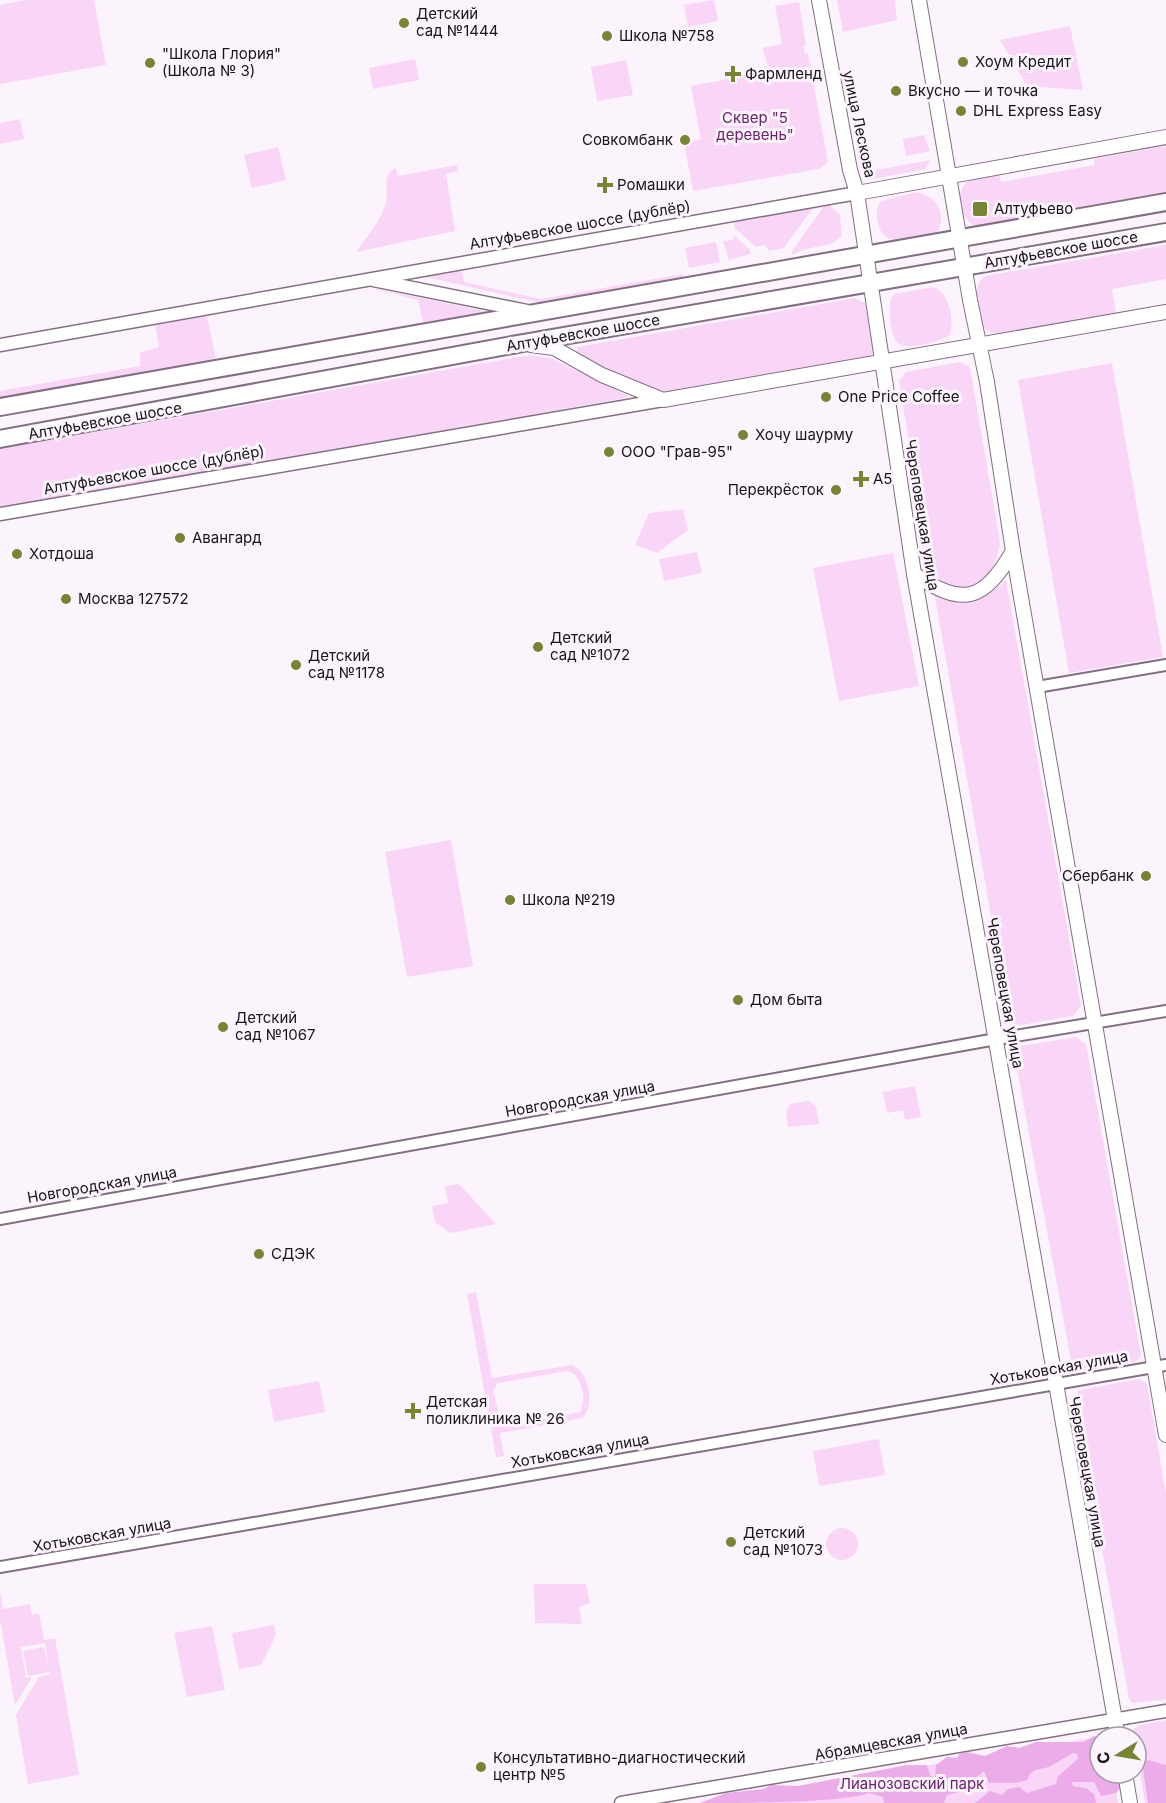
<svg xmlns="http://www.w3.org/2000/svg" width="1166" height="1803" font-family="Inter,sans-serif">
	<rect width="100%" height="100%" fill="#fcf4fc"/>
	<!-- green -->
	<g fill="#f9d5f7" fill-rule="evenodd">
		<polygon points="26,0 94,0 106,65 0,84 0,5"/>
		<polygon points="714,0 718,21 688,27 684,5"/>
		<polygon points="837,0 895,0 897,20 843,32"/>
		<polygon points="799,2 806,45 804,46 805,54 808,54 828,162 819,169 693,191 684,143 701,139 691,86 770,71 762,48 782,44 775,6"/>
		<polygon points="1070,26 1083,90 1027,86 1000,40"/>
		<polygon points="415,59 419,80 373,89 369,68"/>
		<polygon points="626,60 633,95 597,101 591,67"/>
		<polygon points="20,119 24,139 0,144 0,123"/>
		<polygon points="924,135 930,151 906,156 903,139"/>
		<path d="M1166,146v48l-189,33c-19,-9 -24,-33 -8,-47l30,-5 2,7 93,-17v-6z"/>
		<polygon points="278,147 286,180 252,188 244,155"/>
		<polygon points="931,160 925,169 873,179 869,179 865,172"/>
		<path d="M457,165l1,6 -12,3 9,57 -99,21c11,-15 25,-31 30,-50 3,-13 -5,-28 10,-34l2,8z"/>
		<path d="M917,192c19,4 31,22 20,41 -19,8 -54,17 -59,-10 -2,-9 -2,-14 3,-22z"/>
		<polygon points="829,205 840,215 842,236 831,244 806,249 792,255 792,251 824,206"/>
		<polygon points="813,208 784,248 769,251 765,245 756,247 734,227 735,222"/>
		<polygon points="734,235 751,251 750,254 729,260 723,241 733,240"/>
		<polygon points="716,242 720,262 689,268 685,248"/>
		<path d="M1166,245v34l-54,10 4,25 -118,20c-23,0 -30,-46 -13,-58z"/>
		<polygon points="462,271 464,282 541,299 683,274 683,278 541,303 426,277"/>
		<polygon points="367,287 489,312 0,398 0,391 140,366 140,353 159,347 155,325 207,316 216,359 423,322 418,300"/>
		<path d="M933,287c16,4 23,36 16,49 -10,6 -42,15 -51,7 -8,-7 -12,-42 -4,-49z"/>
		<polygon points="855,298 865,303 874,346 872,355 867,358 664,393 576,355 578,347"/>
		<polygon points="530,355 551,358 630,397 0,510 0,449"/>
		<path d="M960,362l10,5 30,175c-5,43 -39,63 -70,27l-31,-188 7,-9z"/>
		<polygon points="1112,363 1163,657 1069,673 1018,380"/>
		<polygon points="683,509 688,530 657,553 635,545 649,513"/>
		<polygon points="697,552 702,573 664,581 659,559"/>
		<polygon points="893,553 919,686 839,701 813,568"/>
		<path d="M1006,580l75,426 -8,10 -52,9 -8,-1 -4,-6 -75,-426c28,16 50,10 72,-12z"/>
		<polygon points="451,840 473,966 407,977 385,852"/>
		<polygon points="1076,1037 1086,1044 1141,1356 1135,1362 1076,1372 1072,1366 1015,1058 1021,1046"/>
		<polygon points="915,1086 921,1117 905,1120 903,1110 887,1113 883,1092"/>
		<polygon points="808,1101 816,1106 819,1124 788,1127 786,1113 790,1104"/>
		<polygon points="459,1184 496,1224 450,1233 435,1222 432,1206 448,1203 445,1186"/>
		<path d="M476,1292l16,86 80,-13c17,6 24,41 10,53l-82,15 4,23 -8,1 -29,-163zM567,1371c15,2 20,30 13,41l-65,13 -14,-3 -8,-31 5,-8z"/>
		<polygon points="1139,1379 1147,1384 1166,1493 1166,1700 1132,1703 1129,1699 1075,1399 1078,1391 1081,1390"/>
		<polygon points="319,1381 325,1412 274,1422 268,1390"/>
		<polygon points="879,1439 885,1475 819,1486 813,1451"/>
		<circle cx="842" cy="1544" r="16"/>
		<polygon points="534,1584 586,1584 590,1603 579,1607 582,1624 535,1623"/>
		<polygon points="0,1591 3,1609 30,1604 32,1615 39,1613 44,1640 55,1638 79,1775 28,1784 16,1715 39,1677 50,1674 50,1672 28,1676 23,1651 44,1647 49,1668 45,1643 21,1647 26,1678 32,1677 15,1705 0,1620"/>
		<polygon points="274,1625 276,1635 261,1665 239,1669 232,1633"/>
		<polygon points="212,1626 225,1690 187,1697 174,1633"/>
		<polygon points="1166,1720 1166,1803 1145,1803 1133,1729 1141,1725"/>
		<polygon points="1097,1737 1100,1773 1113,1773 1118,1803 704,1803"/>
	</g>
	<!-- forest -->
	<g fill="#ecace9">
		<path d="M1094,1736l7,1 -1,36h21l2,12 -7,8 -15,3 -7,-14h-22l1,4 13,2 8,6 2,9h-121l15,-12 12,4 6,-6 11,-2 8,6 29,-9 2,-8 20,-17 -1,-5 -4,-1 -24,14 -14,3 -5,4 -3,6c-13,5 -24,2 -38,3l-5,-12 -25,21 -12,3 -3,8h-60l-1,-6 -14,-4c-25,10 -133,10 -169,10l26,-10 37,-4 9,-4 26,1 109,-21h20l3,10 5,3 1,-13 11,-8 10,1 2,-4 8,-2 18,4 22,-10 12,2 17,-6h48z"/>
		<polygon points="1148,1760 1166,1765 1166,1803 1148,1803 1142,1762"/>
	</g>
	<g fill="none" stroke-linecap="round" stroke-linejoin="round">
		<!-- minor casing -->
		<g stroke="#826f81" stroke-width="14">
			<g id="minor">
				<polyline points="1037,687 1166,665"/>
				<polyline points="0,1219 985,1041 1166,1011"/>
				<polyline points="0,1567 1166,1365"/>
			</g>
		</g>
		<!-- tertiary casing -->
		<g stroke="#826f81" stroke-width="15">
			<g id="tertiary">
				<polyline points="373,280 527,311"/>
				<polyline points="0,345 857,193"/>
				<polyline points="0,514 663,400"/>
				<polyline points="621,1803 1166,1711"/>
			</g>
		</g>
		<!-- secondary casing -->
		<g stroke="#826f81" stroke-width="16">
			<g id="secondary">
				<polyline points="819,0 850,170 857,193 914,574 1118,1737"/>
				<polyline points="919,0 970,300 987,382 1013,551 1166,1435"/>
				<polyline points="857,193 1166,137"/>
				<polyline points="531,345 554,348 602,375 663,400 1166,312"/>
				<path d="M914,574c49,33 69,28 99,-23"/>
				<polyline points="1125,1773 1130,1803"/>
			</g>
		</g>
		<!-- primary casing -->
		<g stroke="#826f81" stroke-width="20">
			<g id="primary">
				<polyline points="0,407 1166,202"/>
				<polyline points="0,439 523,343 1166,232"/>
			</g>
		</g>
		<!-- minor -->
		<use href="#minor" stroke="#fff" stroke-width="10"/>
		<!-- tertiary -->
		<use href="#tertiary" stroke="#fff" stroke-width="12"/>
		<!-- secondary -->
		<use href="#secondary" stroke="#fff" stroke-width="14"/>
		<!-- primary -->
		<use href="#primary" stroke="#fff" stroke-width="16"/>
	</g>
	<!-- markers -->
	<g fill="#778431" stroke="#fcf4fc" stroke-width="2">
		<circle cx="404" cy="23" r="6"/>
		<circle cx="607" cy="36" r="6"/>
		<circle cx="963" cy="62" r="6"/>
		<circle cx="150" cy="63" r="6"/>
		<path d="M730 65h6v6h6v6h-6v6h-6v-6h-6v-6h6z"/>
		<circle cx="896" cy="91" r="6"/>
		<circle cx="961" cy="111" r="6"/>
		<circle cx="685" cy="140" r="6"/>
		<path d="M602 176h6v6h6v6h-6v6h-6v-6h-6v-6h6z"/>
		<rect x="972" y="201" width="16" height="16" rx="3"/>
		<circle cx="826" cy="397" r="6"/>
		<circle cx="743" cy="435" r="6"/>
		<circle cx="609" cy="452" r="6"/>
		<path d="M858 470h6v6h6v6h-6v6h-6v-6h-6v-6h6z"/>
		<circle cx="836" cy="490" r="6"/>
		<circle cx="180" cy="538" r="6"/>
		<circle cx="17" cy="554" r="6"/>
		<circle cx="66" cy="599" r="6"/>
		<circle cx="538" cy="647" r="6"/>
		<circle cx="296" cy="665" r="6"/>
		<circle cx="1146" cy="876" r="6"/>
		<circle cx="510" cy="900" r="6"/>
		<circle cx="738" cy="1000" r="6"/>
		<circle cx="223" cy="1027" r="6"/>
		<circle cx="259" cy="1254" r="6"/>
		<path d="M410 1402h6v6h6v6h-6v6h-6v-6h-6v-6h6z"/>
		<circle cx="731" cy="1542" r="6"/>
		<circle cx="481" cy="1767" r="6"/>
	</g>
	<g text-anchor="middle" stroke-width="6" stroke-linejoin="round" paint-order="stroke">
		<!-- poi labels -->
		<g font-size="15" fill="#1a131a" stroke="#fcf4fc" text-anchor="start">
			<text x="416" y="19">Детский<tspan x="416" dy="17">сад №1444</tspan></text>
			<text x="619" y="41">Школа №758</text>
			<text x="162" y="59">"Школа Глория"<tspan x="162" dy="17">(Школа № 3)</tspan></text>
			<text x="975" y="67">Хоум Кредит</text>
			<text x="745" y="79">Фармленд</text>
			<text x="908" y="96">Вкусно — и точка</text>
			<text x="973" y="116">DHL Express Easy</text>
			<text x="673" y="145" text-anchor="end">Совкомбанк</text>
			<text x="617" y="190">Ромашки</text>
			<text x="994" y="214">Алтуфьево</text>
			<text x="838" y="402">One Price Coffee</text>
			<text x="755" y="440">Хочу шаурму</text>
			<text x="621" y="457">ООО "Грав-95"</text>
			<text x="873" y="484">А5</text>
			<text x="824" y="495" text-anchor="end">Перекрёсток</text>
			<text x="192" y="543">Авангард</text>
			<text x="29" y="559">Хотдоша</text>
			<text x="78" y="604">Москва 127572</text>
			<text x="550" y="643">Детский<tspan x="550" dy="17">сад №1072</tspan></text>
			<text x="308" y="661">Детский<tspan x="308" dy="17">сад №1178</tspan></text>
			<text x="1134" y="881" text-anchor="end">Сбербанк</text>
			<text x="522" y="905">Школа №219</text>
			<text x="750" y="1005">Дом быта</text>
			<text x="235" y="1023">Детский<tspan x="235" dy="17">сад №1067</tspan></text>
			<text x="271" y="1259">СДЭК</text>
			<text x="426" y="1407">Детская<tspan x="426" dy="17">поликлиника № 26</tspan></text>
			<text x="743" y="1538">Детский<tspan x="743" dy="17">сад №1073</tspan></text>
			<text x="493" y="1763">Консультативно-диагностический<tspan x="493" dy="17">центр №5</tspan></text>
		</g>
		<!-- park labels -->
		<g font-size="15" fill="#6b226b" stroke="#fcf4fc">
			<text x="755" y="123">Сквер "5<tspan x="755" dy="17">деревень"</tspan></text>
			<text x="912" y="1789">Лианозовский парк</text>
		</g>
		<!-- street labels -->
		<g font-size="15" fill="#1a131a" stroke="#fcf4fc">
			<text transform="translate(859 124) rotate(78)" y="5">улица Лескова</text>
			<text transform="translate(580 225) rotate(-10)" y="5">Алтуфьевское шоссе (дублёр)</text>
			<text transform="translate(1061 250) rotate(-10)" y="5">Алтуфьевское шоссе</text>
			<text transform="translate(583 333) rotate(-10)" y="5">Алтуфьевское шоссе</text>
			<text transform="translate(105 421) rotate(-10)" y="5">Алтуфьевское шоссе</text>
			<text transform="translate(154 470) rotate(-10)" y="5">Алтуфьевское шоссе (дублёр)</text>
			<text transform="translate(922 515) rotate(81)" y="5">Череповецкая улица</text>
			<text transform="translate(1005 993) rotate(80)" y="5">Череповецкая улица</text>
			<text transform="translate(580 1099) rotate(-10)" y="5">Новгородская улица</text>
			<text transform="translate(102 1185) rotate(-10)" y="5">Новгородская улица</text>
			<text transform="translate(1059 1368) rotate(-10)" y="5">Хотьковская улица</text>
			<text transform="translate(580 1451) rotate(-10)" y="5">Хотьковская улица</text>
			<text transform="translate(1087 1472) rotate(80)" y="5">Череповецкая улица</text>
			<text transform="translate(102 1535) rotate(-10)" y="5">Хотьковская улица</text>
			<text transform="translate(891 1742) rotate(-10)" y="5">Абрамцевская улица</text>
		</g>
	</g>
	<!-- north arrow -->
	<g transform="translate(1118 1755) rotate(259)"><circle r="28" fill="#fcf4fc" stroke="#a29aa2" stroke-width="1.5"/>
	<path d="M0-4.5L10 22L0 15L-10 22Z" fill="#778431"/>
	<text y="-9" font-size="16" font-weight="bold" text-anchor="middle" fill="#1a131a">С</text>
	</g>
</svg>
